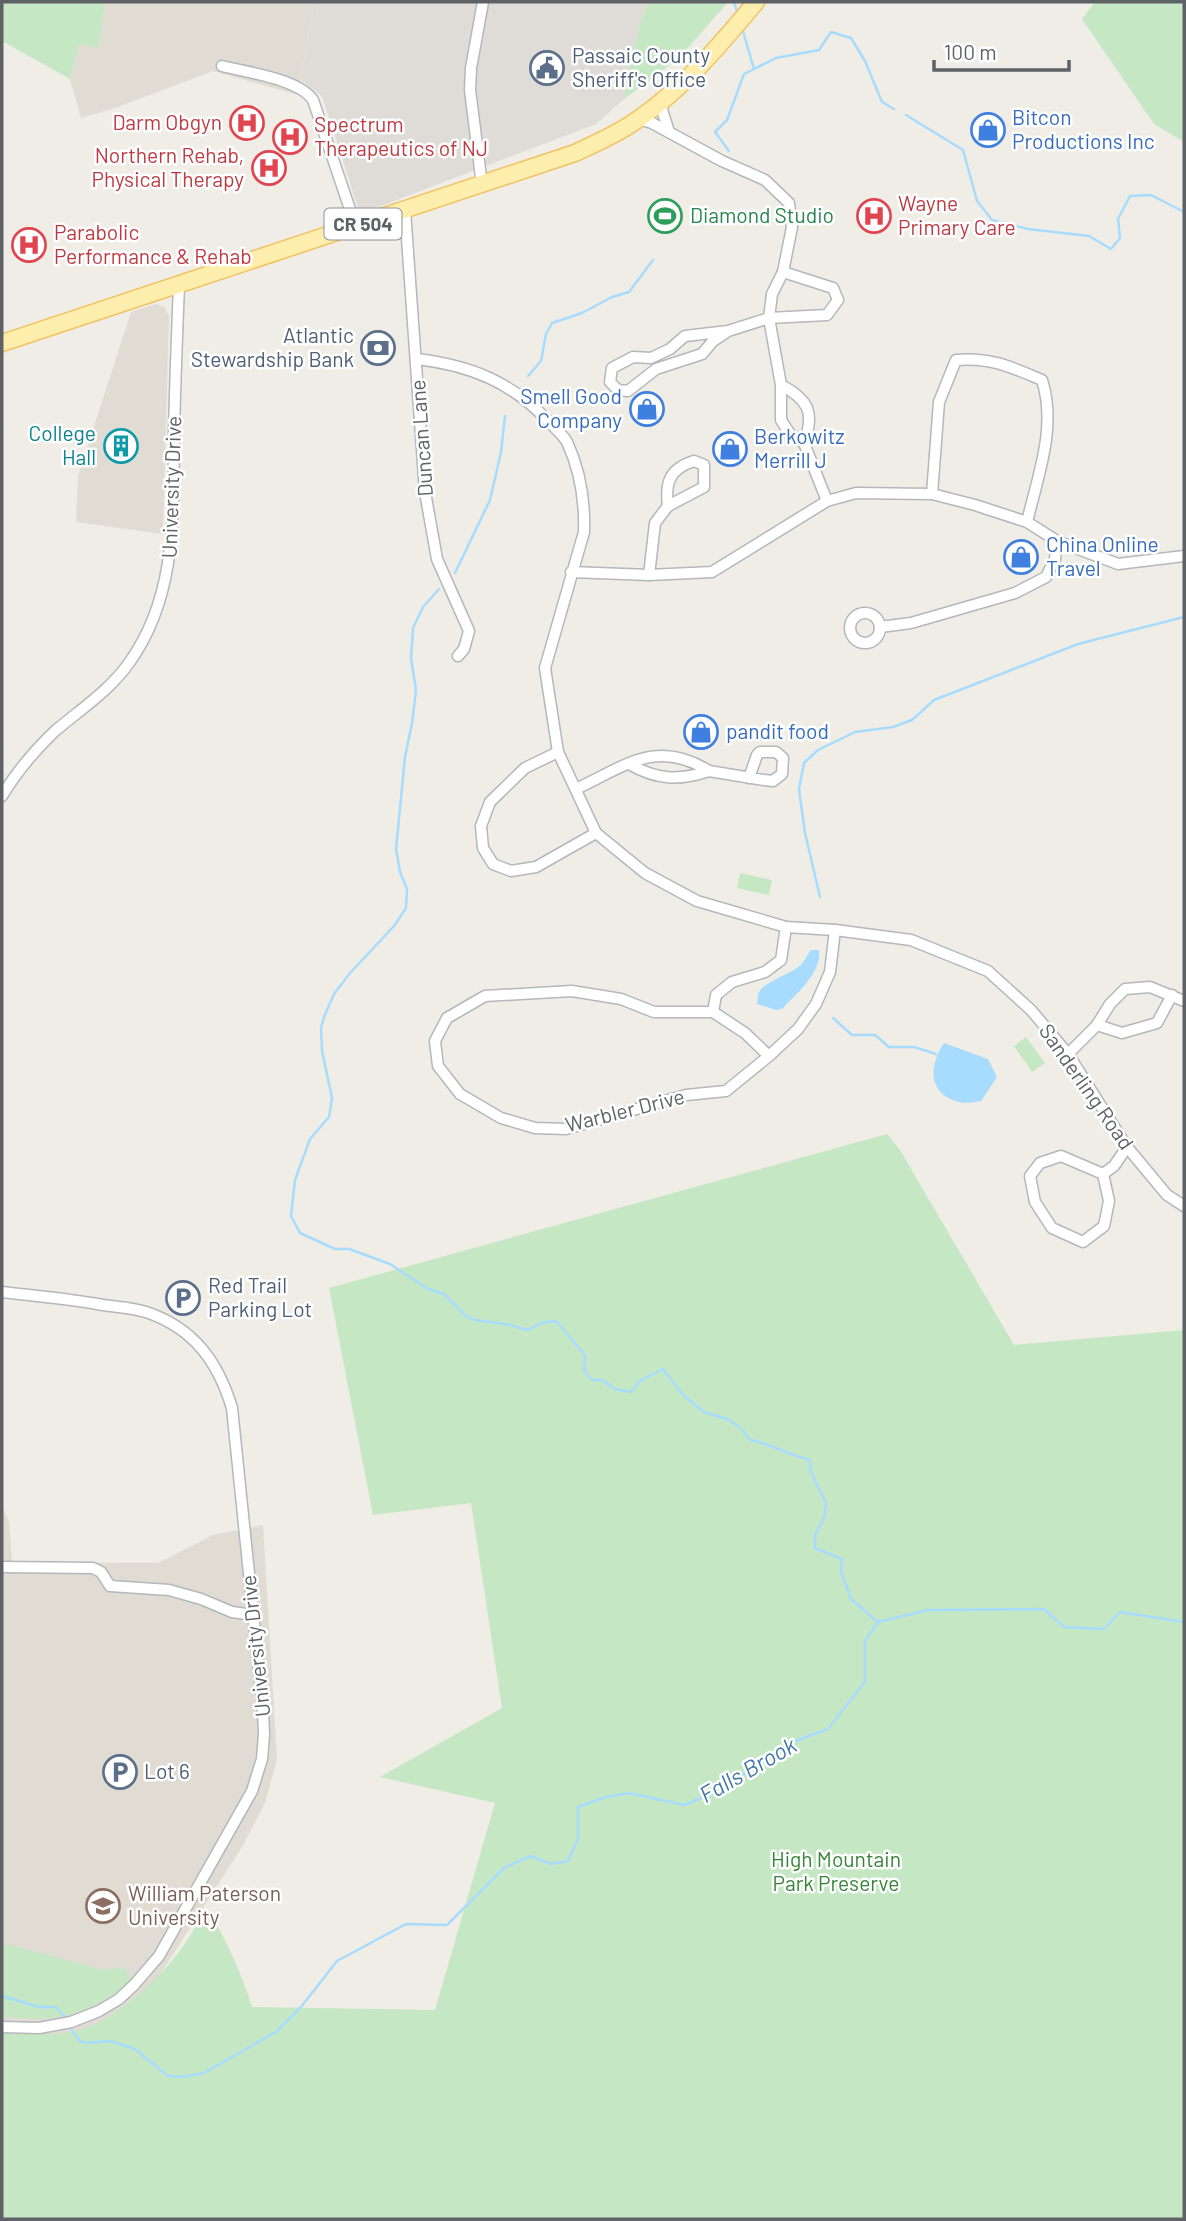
<svg xmlns="http://www.w3.org/2000/svg" width="1186" height="2221" font-family="Barlow,sans-serif">
	<rect width="100%" height="100%" fill="#f0ede6"/>
	<!-- industrial -->
	<polygon fill="#dfdcd8" points="314,2 649,2 641,19 623,100 596,124 360,214 322,96 301,80"/>
	<!-- education -->
	<g fill="#e0dcd4">
		<polygon points="105,2 314,2 298,95 213,71 115,108 81,118 70,79 79,43 99,47"/>
		<polygon points="156,304 164,307 169,316 163,534 76,522 78,476 131,312"/>
		<polygon points="2,1507 9,1521 12,1562 158,1563 213,1535 263,1525 277,1759 265,1803 242,1847 167,1964 138,2004 35,2219 2,2219"/>
	</g>
	<!-- green -->
	<g fill="#c5e7c3">
		<polygon points="2,2 105,2 99,48 79,44 70,79 2,41"/>
		<polygon points="649,2 728,2 680,57 623,100 641,19"/>
		<polygon points="1095,2 1184,2 1184,142 1154,124 1082,19"/>
		<polygon points="740,873 772,880 769,895 737,888"/>
		<polygon points="1026,1037 1045,1063 1032,1072 1014,1046"/>
		<path d="M887,1134l13,16 114,195 170,-15v889h-1182v-190c22,4 46,7 69,3 37,-6 80,-46 103,-74 13,-15 22,-33 33,-49 19,30 34,63 45,98l183,3 60,-207 -115,-26 122,-69 -31,-205 -98,12 -44,-227z"/>
		<path d="M2,1943l103,27 19,-3 9,14c-52,36 -68,41 -131,36z"/>
	</g>
	<!-- water -->
	<g fill="#a8dcfe">
		<path d="M811,950h8c3,23 -23,44 -37,59l-6,1 -19,-6c1,-4 0,-8 2,-12 4,-9 30,-18 38,-24 6,-3 10,-13 14,-18z"/>
		<path d="M944,1043l44,16 9,18 -16,24c-7,1 -15,3 -22,1 -32,-8 -30,-37 -15,-59z"/>
	</g>
	<g fill="none" stroke-linecap="round" stroke-linejoin="round">
		<!-- stream -->
		<g stroke="#a8dcfe" stroke-width="2.5">
			<polyline points="734,2 738,15"/>
			<polyline points="742,28 754,69"/>
			<polyline points="906,115 963,150 977,201 992,220 1028,229 1089,236 1111,249 1120,238 1118,219 1130,196 1151,195 1184,212"/>
			<polyline points="729,151 715,132 727,120 744,74 776,58 819,50 831,32 851,38 865,61 882,102 894,109"/>
			<polyline points="528,376 541,361 546,334 552,323 582,313 612,297 629,292 653,260"/>
			<polyline points="455,573 490,500 501,452 505,416"/>
			<path d="M439,589l-16,18 -10,21 -2,30 5,32 -4,33 -7,34 -9,92 4,23 7,17 -1,19 -12,18 -44,47 -16,21 -10,23 -3,11 1,23 10,47 -3,19 -19,22 -15,41 -4,36 9,17 35,16h14l41,15 38,25 16,5 22,22 8,4 32,4 22,6 13,-7 15,-2 29,34 -1,16 8,9h10l13,9 16,3 9,-11 23,-12 20,26 21,17 23,7 14,9 9,12c21,4 39,15 60,20l1,12 15,31 -2,16 -9,16v13l27,11 -1,12 10,28 27,23"/>
			<polyline points="820,897 805,833 799,789 804,763 818,750 855,732 893,727 912,720 934,700 1078,644 1184,617"/>
			<polyline points="833,1018 852,1035 875,1035 889,1047 914,1047 936,1054"/>
			<polyline points="2,1996 39,2007 56,2007 66,2018"/>
			<polyline points="72,2030 80,2041 86,2043 110,2041 135,2049 168,2076 182,2077 204,2073 276,2032 301,2007 337,1961 406,1924 447,1925 504,1868 531,1856 551,1864 568,1861 578,1839 578,1807 606,1797 629,1793 684,1805 721,1790 787,1744 828,1729 865,1682 865,1641 878,1622 928,1610 1044,1609 1064,1627 1104,1629 1120,1612 1184,1622"/>
		</g>
		<!-- minor casing -->
		<g stroke="#b4b7bb" stroke-width="13">
			<g id="minor">
				<path d="M222,66c24,6 77,13 91,34l43,127"/>
				<polyline points="660,103 669,132"/>
				<path d="M639,119l13,4 70,38 43,19 24,23 3,24 -9,45 -11,22 -3,24 12,67v35l9,14 14,9c11,-30 5,-43 -23,-58"/>
				<polyline points="482,185 470,90 471,68 483,2"/>
				<polyline points="405,210 425,492 437,559 469,631 464,649 458,656"/>
				<polyline points="728,331 713,341 702,354 656,369 628,391 618,390 610,382 612,368 633,357 651,358 670,349 685,336 728,331 769,318 827,315 838,300 833,288 783,272"/>
				<path d="M416,359c54,6 96,23 133,63 6,6 14,13 18,20 13,28 18,60 17,90l-39,136 13,84 38,81 49,40 52,28 89,26 49,3 76,10 77,31 43,39 37,44 59,93 40,48 17,11"/>
				<polyline points="804,443 827,501"/>
				<path d="M694,461l10,4v22l-36,19c-3,-23 1,-37 26,-45z"/>
				<path d="M932,494l7,-92 17,-42c35,-3 55,7 86,20 15,47 -4,95 -15,142"/>
				<polyline points="571,572 649,575 712,572 827,501 856,493 932,494 975,505 1027,522 1057,541 1118,564 1184,556"/>
				<polyline points="649,575 655,523 668,506"/>
				<circle cx="865" cy="628" r="15"/>
				<polyline points="880,627 911,623 1015,593 1046,577 1055,559 1057,541"/>
				<polyline points="558,752 525,768 490,802 481,826 483,848 493,864 511,871 536,867 596,833"/>
				<polyline points="709,771 764,780 773,781 782,774 783,758 776,752 760,752 757,755 749,778"/>
				<path d="M576,789c49,-23 81,-51 133,-18 -30,10 -52,9 -80,-7"/>
				<path d="M2,796c15,-25 32,-45 53,-65 26,-22 54,-40 74,-68 49,-68 44,-150 45,-230 1,-49 3,-98 5,-148"/>
				<polyline points="713,1012 716,995 732,982 765,972 781,960 786,927"/>
				<polyline points="1097,1025 1122,1033 1157,1023 1172,995"/>
				<polyline points="1068,1054 1097,1025 1110,1004 1125,989 1150,987 1184,1001"/>
				<polyline points="769,1056 745,1033 713,1012 654,1012 621,999 572,991 485,996 447,1018 435,1041 438,1066 460,1094 501,1118 535,1128 566,1129 686,1095 726,1091 769,1056 798,1029 816,1004 830,972 835,930"/>
				<polygon points="1061,1156 1103,1174 1109,1201 1104,1226 1083,1242 1052,1228 1035,1202 1030,1176 1040,1163"/>
				<polyline points="1103,1174 1114,1166 1127,1147"/>
				<path d="M2,1292c34,4 68,7 101,13 14,2 30,3 43,7 48,16 72,50 86,96l31,302 1,25 -2,24 -10,32 -93,165 -25,29 -15,14 -20,12 -28,11 -32,6 -37,-1"/>
				<polyline points="2,1567 93,1568 101,1572 110,1586 169,1590 201,1599 232,1612 253,1615"/>
			</g>
		</g>
		<!-- primary casing -->
		<g stroke="#f1c25f" stroke-width="19">
			<path id="primary" d="M2,343l573,-190c21,-10 43,-19 62,-33 47,-32 83,-75 119,-118"/>
		</g>
		<!-- minor -->
		<use href="#minor" stroke="#fff" stroke-width="10"/>
		<!-- primary -->
		<use href="#primary" stroke="#feeead" stroke-width="16"/>
	</g>
	<!-- icons -->
	<defs>
		<g id="civic-ring" transform="scale(1.75)"><circle r="9.5" fill="#fff" stroke="#5c6f8a" stroke-width="1.5"/><path d="M-.6-6.5H3V-4.5H.6V-3L4-1V1h2V6H-6V1h2V-1L-.6-3ZM-1.2 2.5V6h2.4V2.5Z" fill="#5c6f8a"/></g>
		<g id="hospital-ring" transform="scale(1.75)"><circle r="9.5" fill="#fff" stroke="#e0444e" stroke-width="1.5"/><path d="M-5-5h3v3.5h4V-5h3V5h-3V1.5h-4V5h-3Z" fill="#e0444e"/></g>
		<g id="shop-ring" transform="scale(1.75)"><circle r="9.5" fill="#fff" stroke="#3f7fe0" stroke-width="1.5"/><path d="M-5-2.5h2.3a2.7 3.5 0 0 1 5.4 0H5L5.5 6h-11ZM-1.5-2.5h3a1.5 2.3 0 0 0-3 0Z" fill="#3f7fe0"/></g>
		<g id="stadium-ring" transform="scale(1.75)"><circle r="9.5" fill="#fff" stroke="#2e9e5b" stroke-width="1.5"/><path d="M0-5a6.5 5 0 1 0 0 10a6.5 5 0 1 0 0-10ZM-3.5-1.8h7v3.6h-7Z" fill="#2e9e5b"/></g>
		<g id="bank-ring" transform="scale(1.75)"><circle r="9.5" fill="#fff" stroke="#5c6f8a" stroke-width="1.5"/><path d="M-6-4H6V4H-6ZM0-2.3a2.3 2.3 0 1 0 0 4.6a2.3 2.3 0 1 0 0-4.6Z" fill="#5c6f8a"/></g>
		<g id="building-ring" transform="scale(1.75)"><circle r="9.5" fill="#fff" stroke="#0f9aa8" stroke-width="1.5"/><path d="M-4-6H4V6H1V3H-1V6H-4ZM-2.5-4.3h1.7v1.8h-1.7ZM.8-4.3h1.7v1.8H.8ZM-2.5-1h1.7V.8h-1.7ZM.8-1h1.7V.8H.8Z" fill="#0f9aa8"/></g>
		<g id="parking-ring" transform="scale(1.75)"><circle r="9.5" fill="#fff" stroke="#5c6f8a" stroke-width="1.5"/><path d="M-3.5-5.5H1a3.5 3.5 0 0 1 0 7H-1V5.5H-3.5ZM-1-3.4V-.6H.8a1.4 1.4 0 0 0 0-2.8Z" fill="#5c6f8a"/></g>
		<g id="university-ring" transform="scale(1.75)"><circle r="9.5" fill="#fff" stroke="#8d6e63" stroke-width="1.5"/><path d="M0-5L7-2L0 1L-7-2ZM-4 1L0 2.5L4 1V4Q0 6-4 4Z" fill="#8d6e63"/></g>
	</defs>
	<g fill-rule="evenodd">
		<use href="#civic-ring" x="547" y="68"/>
		<use href="#hospital-ring" x="247" y="123"/>
		<use href="#shop-ring" x="988" y="130"/>
		<use href="#hospital-ring" x="290" y="137"/>
		<use href="#hospital-ring" x="269" y="168"/>
		<use href="#stadium-ring" x="665" y="216"/>
		<use href="#hospital-ring" x="874" y="216"/>
		<use href="#hospital-ring" x="29" y="245"/>
		<use href="#bank-ring" x="378" y="348"/>
		<use href="#shop-ring" x="647" y="409"/>
		<use href="#building-ring" x="121" y="446"/>
		<use href="#shop-ring" x="730" y="449"/>
		<use href="#shop-ring" x="1021" y="557"/>
		<use href="#shop-ring" x="701" y="732"/>
		<use href="#parking-ring" x="183" y="1298"/>
		<use href="#parking-ring" x="120" y="1772"/>
		<use href="#university-ring" x="103" y="1906"/>
	</g>
	<g text-anchor="middle" stroke-width="5" stroke-linejoin="round" paint-order="stroke">
		<!-- shield labels -->
		<rect fill="#fff" stroke="#8e9194" stroke-width="2" x="324.5" y="208.5" width="77" height="31" rx="5"/>
		<g font-size="19" font-weight="bold" fill="#5e6266">
			<text x="363" y="231">CR 504</text>
		</g>
		<!-- service labels -->
		<g font-size="21" fill="#4e5e75" stroke="#fff" text-anchor="start">
			<text x="572" y="63">Passaic County<tspan x="572" dy="24">Sheriff's Office</tspan></text>
			<text x="354" y="343" text-anchor="end">Atlantic<tspan x="354" dy="24">Stewardship Bank</tspan></text>
			<text x="208" y="1293">Red Trail<tspan x="208" dy="24">Parking Lot</tspan></text>
			<text x="144" y="1779">Lot 6</text>
		</g>
		<!-- shop labels -->
		<g font-size="21" fill="#366cbe" stroke="#fff" text-anchor="start">
			<text x="1012" y="125">Bitcon<tspan x="1012" dy="24">Productions Inc</tspan></text>
			<text x="622" y="404" text-anchor="end">Smell Good<tspan x="622" dy="24">Company</tspan></text>
			<text x="754" y="444">Berkowitz<tspan x="754" dy="24">Merrill J</tspan></text>
			<text x="1046" y="552">China Online<tspan x="1046" dy="24">Travel</tspan></text>
			<text x="726" y="739">pandit food</text>
		</g>
		<!-- health labels -->
		<g font-size="21" fill="#be3a42" stroke="#fff" text-anchor="start">
			<text x="222" y="130" text-anchor="end">Darm Obgyn</text>
			<text x="314" y="132">Spectrum<tspan x="314" dy="24">Therapeutics of NJ</tspan></text>
			<text x="244" y="163" text-anchor="end">Northern Rehab,<tspan x="244" dy="24">Physical Therapy</tspan></text>
			<text x="898" y="211">Wayne<tspan x="898" dy="24">Primary Care</tspan></text>
			<text x="54" y="240">Parabolic<tspan x="54" dy="24">Performance &amp; Rehab</tspan></text>
		</g>
		<!-- leisure labels -->
		<g font-size="21" fill="#27864d" stroke="#fff" text-anchor="start">
			<text x="690" y="223">Diamond Studio</text>
		</g>
		<!-- culture labels -->
		<g font-size="21" fill="#0d838f" stroke="#fff" text-anchor="end">
			<text x="96" y="441">College<tspan x="96" dy="24">Hall</tspan></text>
		</g>
		<!-- street labels -->
		<g font-size="21" fill="#5e6266" stroke="#fff">
			<text transform="translate(422 438) rotate(-94)" y="7">Duncan Lane</text>
			<text transform="translate(172 487) rotate(-88)" y="7">University Drive</text>
			<text transform="translate(1086 1087) rotate(55)" y="7">Sanderling Road</text>
			<text transform="translate(625 1111) rotate(-14)" y="7">Warbler Drive</text>
			<text transform="translate(256 1646) rotate(-96)" y="7">University Drive</text>
		</g>
		<!-- park labels -->
		<g font-size="21" fill="#368537" stroke="#fff">
			<text x="836" y="1867">High Mountain<tspan x="836" dy="24">Park Preserve</tspan></text>
		</g>
		<!-- education labels -->
		<g font-size="21" fill="#785e54" stroke="#fff" text-anchor="start">
			<text x="128" y="1901">William Paterson<tspan x="128" dy="24">University</tspan></text>
		</g>
		<!-- water labels -->
		<g font-size="23" font-style="italic" fill="#4177a8" stroke="#fff">
			<text transform="translate(748 1770) rotate(-30)" y="8">Falls Brook</text>
		</g>
	</g>
	<!-- border -->
	<rect width="1186" height="2221" fill="none" stroke="#5e6266" stroke-width="7"/>
	<!-- scale -->
	<path d="M934 60v10h135v-10" fill="none" stroke="#5e6266" stroke-width="3.5"/>
	<text x="944" y="60" font-size="21" fill="#5e6266" stroke="#ffffff" stroke-width="5" paint-order="stroke">100 m</text>
</svg>
